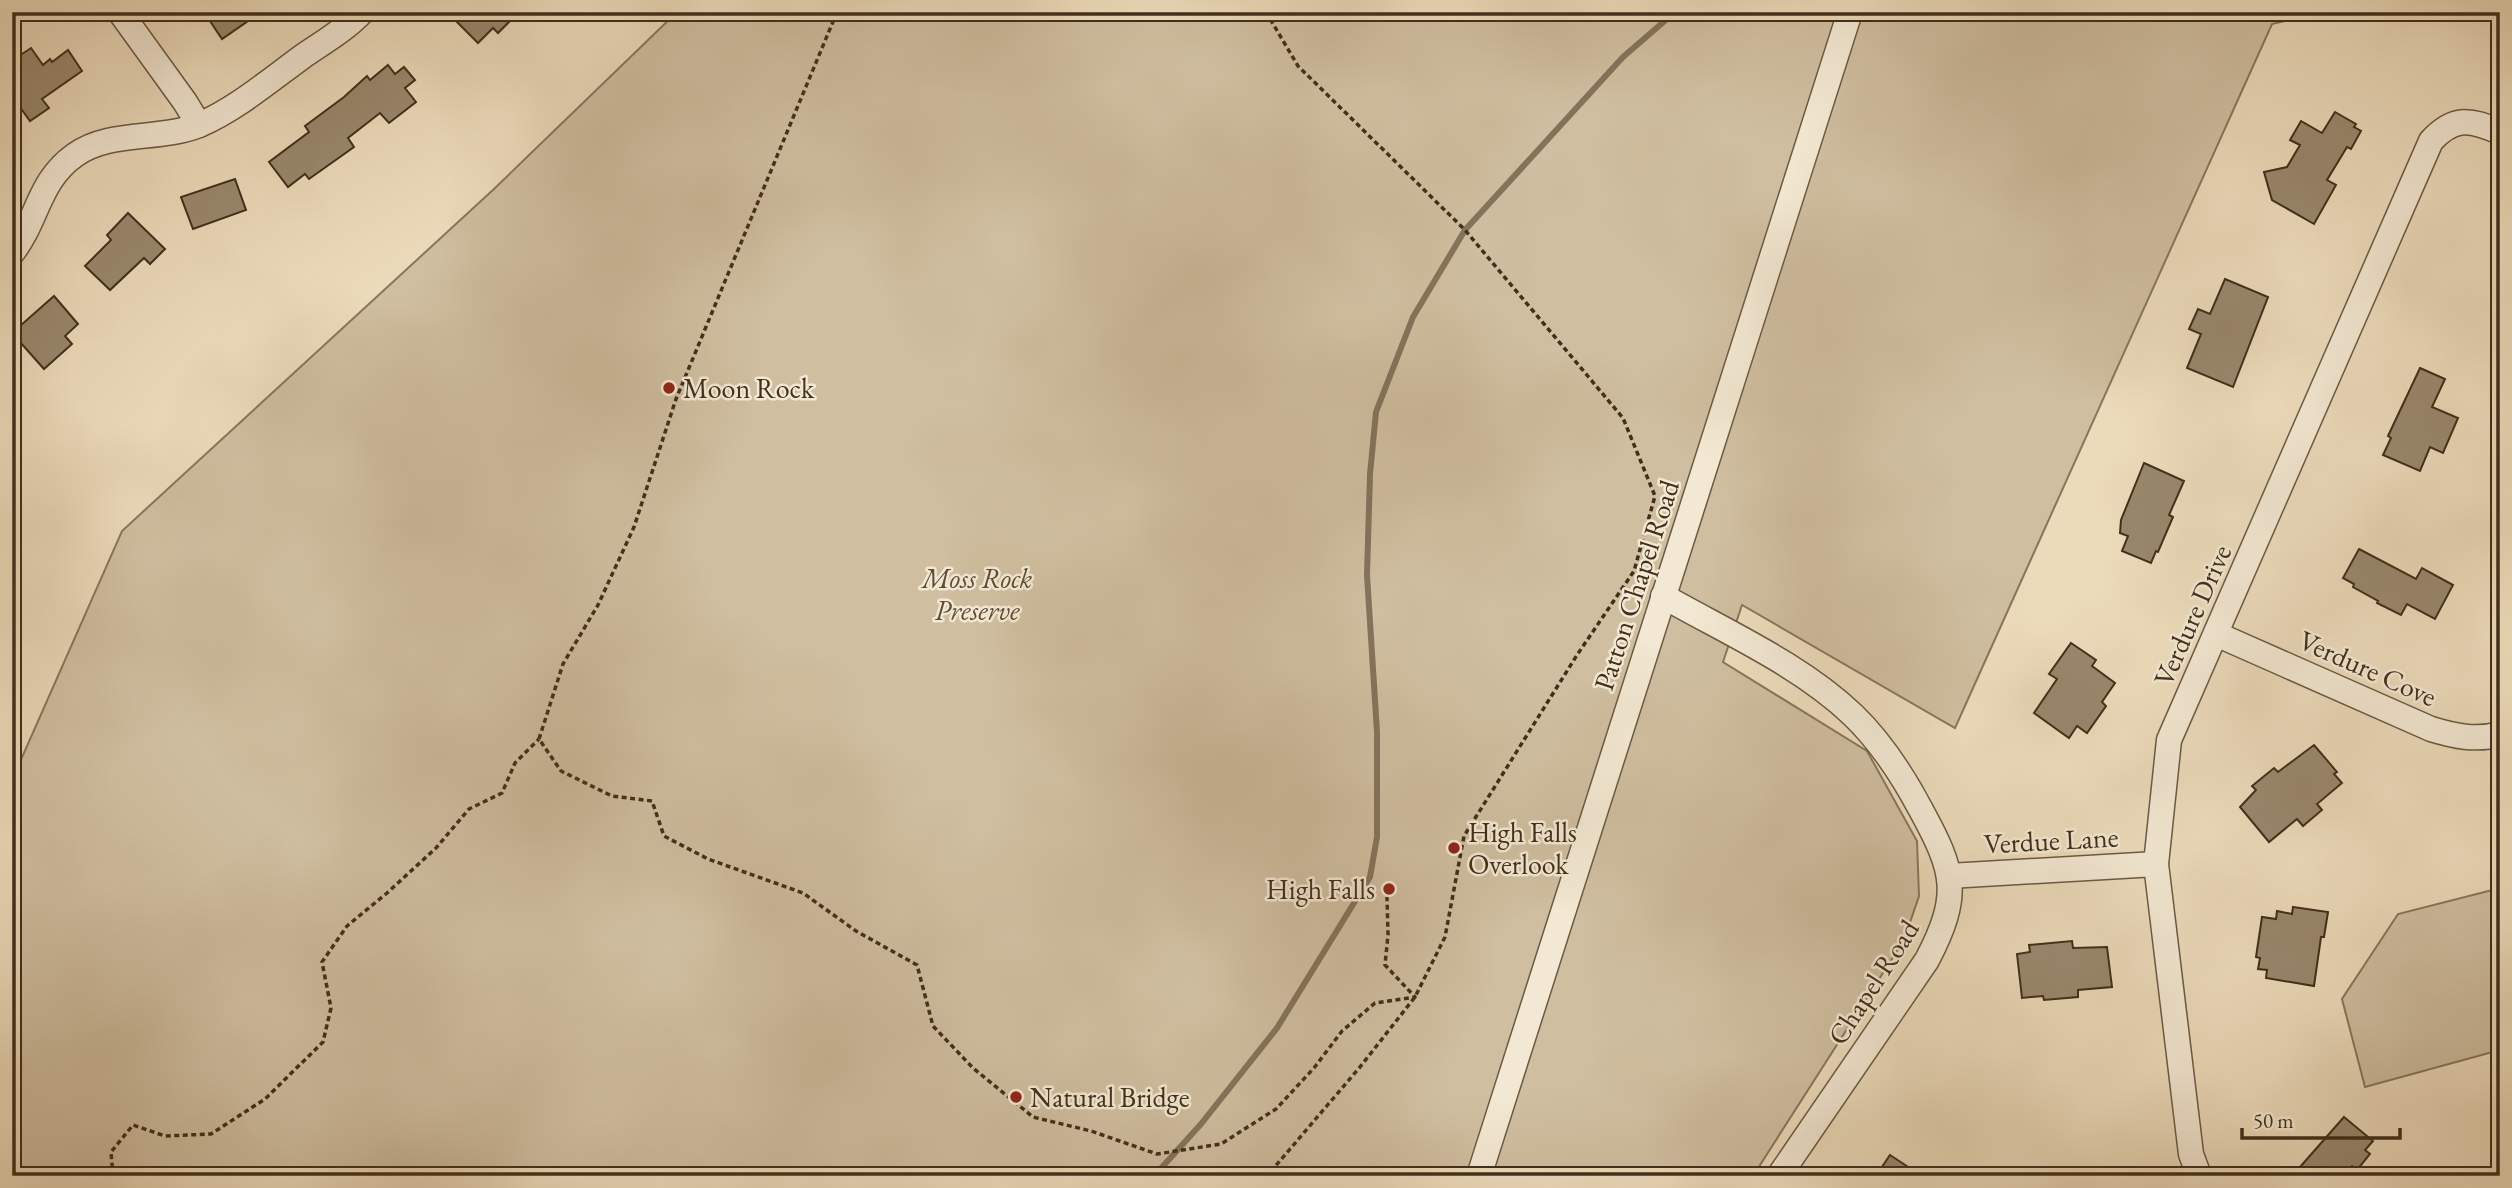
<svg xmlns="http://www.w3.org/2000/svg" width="2512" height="1188" font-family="'EB Garamond',serif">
	<rect width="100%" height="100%" fill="#ecdbbb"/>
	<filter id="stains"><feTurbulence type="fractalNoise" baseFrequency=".00286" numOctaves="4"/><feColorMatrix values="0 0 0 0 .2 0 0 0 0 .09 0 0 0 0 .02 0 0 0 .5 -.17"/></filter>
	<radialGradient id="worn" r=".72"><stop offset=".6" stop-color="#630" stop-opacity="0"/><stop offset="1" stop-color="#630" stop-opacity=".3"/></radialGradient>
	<!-- green -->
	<g fill="#cfbea0" stroke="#88765e" stroke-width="2">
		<polygon points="677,12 2322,12 2272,24 1955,728 1742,605 1723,662 1867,751 1917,841 1919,896 1904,940 1753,1176 12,1176 12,780 122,531 494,189"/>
		<polygon points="2500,888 2500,1050 2365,1087 2342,999 2398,914"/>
	</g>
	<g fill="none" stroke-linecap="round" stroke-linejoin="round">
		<!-- stream -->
		<polyline stroke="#84735b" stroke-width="6" points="1154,1176 1201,1124 1277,1028 1370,877 1377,837 1377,732 1367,575 1370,474 1376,412 1413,317 1465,230 1623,57 1675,12"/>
	</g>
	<!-- building -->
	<g fill="#99886e" stroke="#402f1b" stroke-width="2">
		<polygon points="204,12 261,12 222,39"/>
		<polygon points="447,12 519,12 498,33 493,28 478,43"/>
		<polygon points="31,48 43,65 50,59 52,62 68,50 82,71 42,99 49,108 30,121 12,96 12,73 19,68 13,60"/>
		<polygon points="388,65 395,74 404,67 415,80 405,88 416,102 389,123 380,113 348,138 354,147 309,179 305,174 288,187 269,162 309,132 305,126 344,97 367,76 370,80"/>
		<polygon points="2335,112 2356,124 2354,127 2361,131 2351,149 2347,147 2327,180 2336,185 2314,224 2272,200 2264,172 2287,167 2300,145 2290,140 2301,121 2322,133"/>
		<polygon points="235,179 246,210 193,229 181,197"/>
		<polygon points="128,213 165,249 150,264 144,258 110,290 85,266 111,240 107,235"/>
		<polygon points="2225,279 2268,297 2233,387 2187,368 2201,334 2189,329 2198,309 2210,314"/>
		<polygon points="54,296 78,324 65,336 72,344 44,369 12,333"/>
		<polygon points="2420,368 2445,379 2432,407 2458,418 2443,453 2430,447 2420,471 2383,455 2391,438 2388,436"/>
		<polygon points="2144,463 2184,481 2169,515 2173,517 2158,552 2156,551 2151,563 2122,551 2128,536 2120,533 2121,520"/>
		<polygon points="2359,549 2416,579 2422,568 2453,585 2435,619 2407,604 2401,615 2377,603 2378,601 2353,587 2354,584 2343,578"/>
		<polygon points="2071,643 2096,660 2092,666 2115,683 2102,702 2106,706 2087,733 2077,726 2069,738 2034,713 2057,679 2049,674"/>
		<polygon points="2314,745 2337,772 2334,774 2342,783 2317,804 2322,810 2303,826 2297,819 2269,842 2240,807 2256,790 2252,786 2274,768 2278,772"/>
		<polygon points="2293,907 2328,912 2324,937 2321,937 2314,986 2266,978 2267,970 2258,969 2260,958 2256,957 2262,917 2276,919 2277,911 2292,914"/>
		<polygon points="2072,941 2073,948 2107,947 2112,987 2078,990 2078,997 2044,1000 2043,996 2022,998 2017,954 2030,952 2029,945"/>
		<polygon points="2344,1117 2373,1141 2365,1150 2370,1154 2357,1170 2352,1166 2343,1176 2310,1176 2300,1167"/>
		<polygon points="1890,1155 1922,1176 1876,1176"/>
	</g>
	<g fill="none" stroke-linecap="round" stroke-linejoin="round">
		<!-- minor casing -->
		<g stroke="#6b5a43" stroke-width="27">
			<g id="minor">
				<polyline points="120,12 185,102 199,125"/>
				<path d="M12,253c26,-33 26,-72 63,-98 35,-25 84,-14 124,-30 37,-16 70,-44 103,-68 20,-14 43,-27 60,-45"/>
				<path d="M1663,596c63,36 138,69 190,119 28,27 50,61 68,95 34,62 40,85 6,150l-148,216"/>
				<path d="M2216,634l215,95c23,7 45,12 69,5"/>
				<polyline points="1949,876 2156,864"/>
				<polyline points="1479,1176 1850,12"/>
				<path d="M2199,1176l-8,-22 -35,-290 13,-124 262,-599c23,-25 39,-22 69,-9"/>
			</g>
		</g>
		<!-- path -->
		<g stroke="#402f1b" stroke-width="3.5" stroke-dasharray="5 3.5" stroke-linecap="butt">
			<polyline points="837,12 676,399 634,527 598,605 563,664 539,739 561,771 612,796 652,801 664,836 708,859 803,893 856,931 917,965 933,1026 973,1068 1033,1117 1091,1131 1157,1154 1221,1144 1276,1109 1314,1068 1342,1031 1375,1003 1415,997 1385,965 1388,935 1387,897"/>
			<polyline points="1266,12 1298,66 1465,230 1623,418 1655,496 1634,571 1577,655 1464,836 1445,937 1415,997 1360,1067 1267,1176"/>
			<polyline points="113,1176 111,1152 133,1125 165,1136 211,1134 265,1099 323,1042 331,1008 322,962 347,926 387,893 436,848 469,809 502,793 515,763 539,739"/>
		</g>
		<!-- minor -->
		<use href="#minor" stroke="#f3e8d3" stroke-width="24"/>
	</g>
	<!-- markers -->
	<g fill="#8f2418" stroke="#f3e8d3" stroke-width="2.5">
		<circle cx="669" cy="388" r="7"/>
		<circle cx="1454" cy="848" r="7"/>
		<circle cx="1389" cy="889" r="7"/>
		<circle cx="1016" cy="1097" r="7"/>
	</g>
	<g text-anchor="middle" stroke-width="5" stroke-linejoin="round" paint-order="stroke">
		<!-- poi labels -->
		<g font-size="28" fill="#402f1b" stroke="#f3e8d3" text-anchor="start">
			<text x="683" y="398">Moon Rock</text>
			<text x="1468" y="842">High Falls<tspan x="1468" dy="32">Overlook</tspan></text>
			<text x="1375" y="899" text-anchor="end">High Falls</text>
			<text x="1030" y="1107">Natural Bridge</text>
		</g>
		<!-- park labels -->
		<g font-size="28" font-style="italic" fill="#5d4c36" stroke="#f3e8d3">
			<text x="977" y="588">Moss Rock<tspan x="977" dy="32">Preserve</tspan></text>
		</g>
		<!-- street labels -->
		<g font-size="28" fill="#402f1b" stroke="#f3e8d3">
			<text transform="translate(1636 585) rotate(-72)" y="10">Patton Chapel Road</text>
			<text transform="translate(2192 615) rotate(-66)" y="10">Verdure Drive</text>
			<text transform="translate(2368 668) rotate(24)" y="10">Verdure Cove</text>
			<text transform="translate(2051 840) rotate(-3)" y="10">Verdue Lane</text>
			<text transform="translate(1873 982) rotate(-57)" y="10">Chapel Road</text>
		</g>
	</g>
	<!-- margin -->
	<rect width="2512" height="1188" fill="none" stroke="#ecdbbb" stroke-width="42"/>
	<rect x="14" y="14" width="2484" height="1160" fill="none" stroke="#402f1b" stroke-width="3.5"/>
	<rect x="21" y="21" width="2470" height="1146" fill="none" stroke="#402f1b" stroke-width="2"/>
	<!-- scale -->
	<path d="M2242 1128v10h158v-10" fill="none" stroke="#402f1b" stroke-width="3.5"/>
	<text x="2253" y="1128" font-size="21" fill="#402f1b" stroke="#f3e8d3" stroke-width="5" paint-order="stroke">50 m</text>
	<rect width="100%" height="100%" filter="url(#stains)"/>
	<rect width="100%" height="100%" fill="url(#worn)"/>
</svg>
